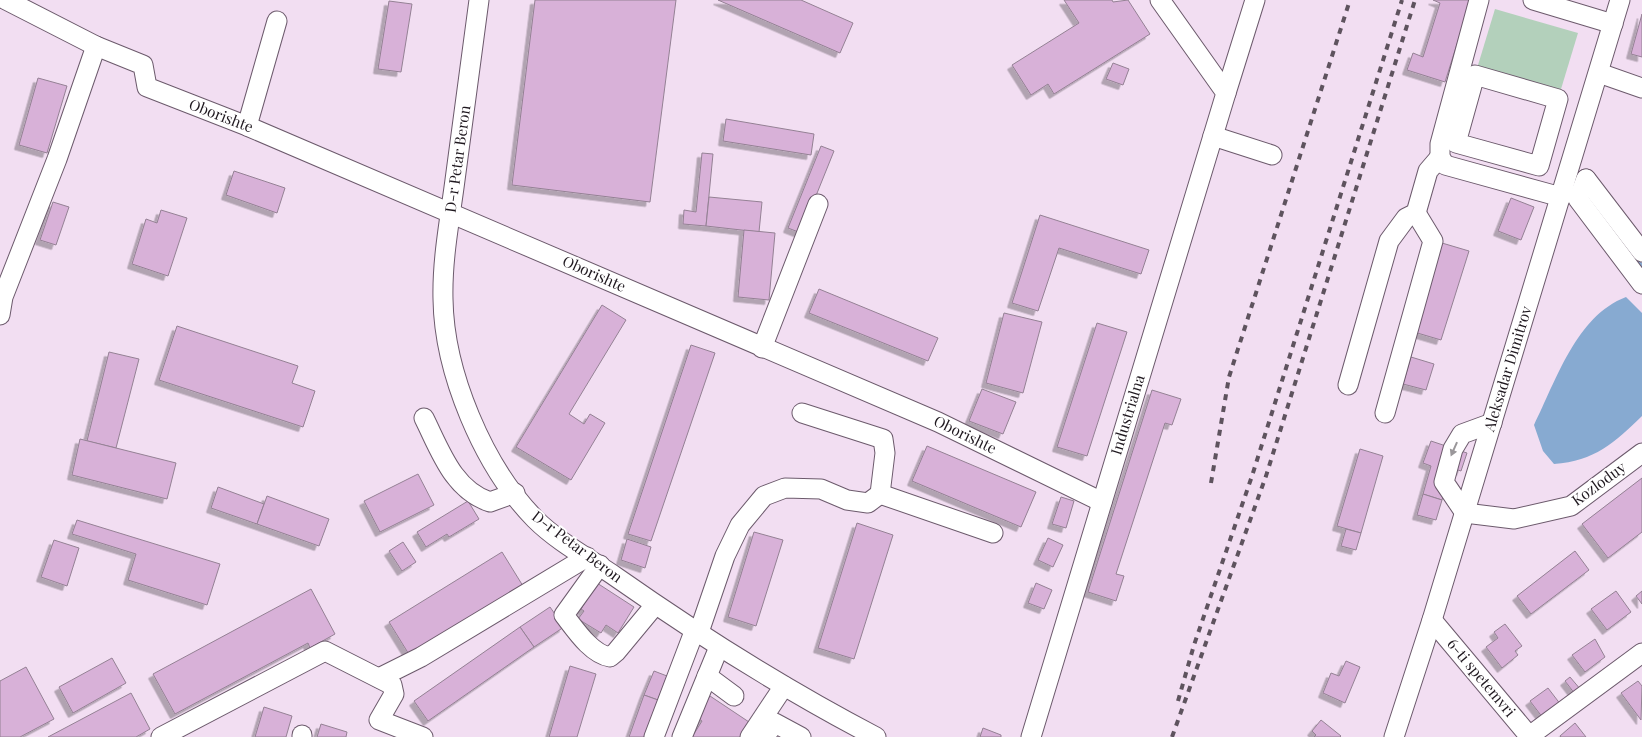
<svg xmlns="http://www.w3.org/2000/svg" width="1642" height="737" font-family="'Playfair Display',serif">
	<defs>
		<filter id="shadow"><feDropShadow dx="-4.5" dy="4.5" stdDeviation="0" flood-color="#0004"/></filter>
	</defs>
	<rect width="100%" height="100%" fill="#f2def2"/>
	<!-- green -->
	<polygon fill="#b3d0bb" points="1495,9 1578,33 1558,99 1475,75"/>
	<!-- water -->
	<path fill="#87aad1" d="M1626,297l16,16v103c-28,27 -47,45 -88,48l-11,-13 -9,-26c22,-44 42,-109 92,-128z"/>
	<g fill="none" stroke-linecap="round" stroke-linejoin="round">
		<!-- stream -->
		<polyline stroke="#87aad1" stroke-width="4.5" points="1634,256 1642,267"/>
	</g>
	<!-- building -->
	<g fill="#d8b1d8" stroke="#948194" filter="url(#shadow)">
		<polygon points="535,0 676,0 650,202 512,185"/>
		<polygon points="718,0 801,0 853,23 840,53"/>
		<polygon points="1064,0 1112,0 1113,2 1128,0 1150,34 1054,94 1048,84 1031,95 1012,65 1079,23"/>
		<polygon points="1433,0 1471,0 1445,82 1407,70 1413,53 1423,57 1440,3"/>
		<polygon points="389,1 412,4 401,72 378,69"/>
		<polygon points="1642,14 1642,57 1631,54"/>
		<polygon points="1113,63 1129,69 1123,85 1106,79"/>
		<polygon points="38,78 67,86 47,153 19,145"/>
		<polygon points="726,119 814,134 811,155 723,141"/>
		<polygon points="821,146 834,151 801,233 788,228"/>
		<polygon points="702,153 713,154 706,226 683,224 684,210 696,212"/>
		<polygon points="234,171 285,188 277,213 226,195"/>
		<polygon points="709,197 762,202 759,232 706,226"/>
		<polygon points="1511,198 1534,207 1521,240 1498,231"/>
		<polygon points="53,202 69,207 56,245 40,240"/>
		<polygon points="161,210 187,218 168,276 132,264 146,219 157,223"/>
		<polygon points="1040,215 1149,250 1141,274 1059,248 1038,311 1012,303"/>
		<polygon points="744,230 775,233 769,300 738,297"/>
		<polygon points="1442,243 1469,251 1441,340 1414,332"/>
		<polygon points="819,289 938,338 928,361 809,313"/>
		<polygon points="602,305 626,320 569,414 584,424 590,414 605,423 571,480 516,447"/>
		<polygon points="1004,313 1042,322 1023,393 986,383"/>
		<polygon points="1097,323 1127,332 1087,456 1057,447"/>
		<polygon points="177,326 298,366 292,383 315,391 303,427 159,380"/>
		<polygon points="691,345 715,353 651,541 628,534"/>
		<polygon points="109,352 139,359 116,448 87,441"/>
		<polygon points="1411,357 1434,364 1426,390 1403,384"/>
		<polygon points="982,389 1016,402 1003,434 969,421"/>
		<polygon points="1152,390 1181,399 1172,425 1165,423 1116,574 1124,576 1116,601 1088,592"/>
		<polygon points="80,439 176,463 167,499 72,475"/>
		<polygon points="1431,441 1467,453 1461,471 1452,468 1442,500 1423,494 1431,466 1423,463"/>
		<polygon points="927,446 1036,492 1021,527 912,481"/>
		<polygon points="1360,449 1383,456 1361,533 1337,526"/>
		<polygon points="418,474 434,505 380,532 364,501"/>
		<polygon points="1642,478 1642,532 1608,558 1582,524"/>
		<polygon points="218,487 264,504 257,524 211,508"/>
		<polygon points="1423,494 1442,500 1436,520 1417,515"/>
		<polygon points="267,496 329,519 319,546 257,524"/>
		<polygon points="1061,497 1074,501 1066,528 1052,524"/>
		<polygon points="468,501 479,519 449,537 447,534 426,547 417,532"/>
		<polygon points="77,520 220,564 207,605 128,580 136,554 72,534"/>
		<polygon points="857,523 893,535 854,659 818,648"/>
		<polygon points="1346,529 1361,533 1356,550 1341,546"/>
		<polygon points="754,532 783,540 756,626 728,617"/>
		<polygon points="1048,538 1063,545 1053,567 1038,560"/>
		<polygon points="627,539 651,547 645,568 621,560"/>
		<polygon points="54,540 79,548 67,586 41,577"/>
		<polygon points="403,542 416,562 402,571 389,551"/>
		<polygon points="1575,551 1589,570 1531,614 1517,596"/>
		<polygon points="502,552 523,586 410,656 389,622"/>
		<polygon points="597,583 634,607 618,633 606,625 601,633 578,619 584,611 581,609"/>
		<polygon points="1036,583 1052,590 1044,609 1028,603"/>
		<polygon points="311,589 335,634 310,648 308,643 175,714 153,674"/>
		<polygon points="1616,591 1631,612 1607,630 1591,609"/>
		<polygon points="1642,591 1642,604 1636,596"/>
		<polygon points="550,607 564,627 534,647 520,627"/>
		<polygon points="1505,624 1522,646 1515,651 1518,655 1502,668 1486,647 1498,638 1494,632"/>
		<polygon points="520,627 534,647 428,721 414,701"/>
		<polygon points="1595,639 1605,657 1585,672 1572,655"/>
		<polygon points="112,658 126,683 73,713 59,687"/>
		<polygon points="1346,661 1360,667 1345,703 1323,693 1331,673 1339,676"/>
		<polygon points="570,666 596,674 577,737 549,737"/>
		<polygon points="26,667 54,719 20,737 0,737 0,681"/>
		<polygon points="654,671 667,676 658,700 644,695"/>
		<polygon points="1570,677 1581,690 1575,694 1565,681"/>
		<polygon points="1638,681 1642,686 1641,720 1621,693"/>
		<polygon points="1548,688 1561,705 1543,718 1530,701"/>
		<polygon points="131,693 150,729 136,737 48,737"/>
		<polygon points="644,695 658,700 644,737 629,737"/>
		<polygon points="710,696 752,724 743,737 692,737 702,721 696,717"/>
		<polygon points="264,707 292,716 286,737 255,737"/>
		<polygon points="1321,720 1341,736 1340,737 1314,737 1316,735 1312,731"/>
		<polygon points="1575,723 1586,737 1561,737 1560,736"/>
		<polygon points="321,724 347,732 346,737 317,737"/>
		<polygon points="983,728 1001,735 1001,737 980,737"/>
	</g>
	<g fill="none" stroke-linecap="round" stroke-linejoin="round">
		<!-- minor casing -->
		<g stroke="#6c5a6c" stroke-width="21">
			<g id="minor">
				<polyline points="6,0 96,46 143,65 147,87 247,126 938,422 1102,502"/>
				<path d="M479,0c-8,60 -16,120 -24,180 -5,39 -13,79 -12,119 1,73 40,167 92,220 23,23 55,40 81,58 84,59 170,113 260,160"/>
				<polyline points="1479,0 1440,144 1440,157 1445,165 1561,197"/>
				<polyline points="1533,0 1613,24"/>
				<polyline points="1599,73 1642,88"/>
				<polygon points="1475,75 1558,99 1539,166 1456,143"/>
				<polyline points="1226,93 1255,0"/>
				<polyline points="247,126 277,21"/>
				<polyline points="1213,136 1272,155"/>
				<polyline points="1586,179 1578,199 1642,284"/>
				<polyline points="1586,179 1642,252"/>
				<polyline points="0,315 3,297 57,159 96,46"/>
				<polyline points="762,348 818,204"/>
				<polyline points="1348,385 1389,241 1406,218 1416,213 1428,171 1440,157"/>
				<polyline points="1385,413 1433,241 1416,213"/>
				<path d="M424,418c16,32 29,72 66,84l25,-9"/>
				<polyline points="1492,423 1462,434 1453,449 1444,482 1465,513 1514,519 1571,506 1642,453"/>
				<polyline points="880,494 993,533"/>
				<path d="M600,565l-36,50c11,14 27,39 46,42l6,-5 39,-47"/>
				<polyline points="1432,620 1530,737"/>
				<polyline points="698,635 725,556 740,525 764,496 785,488 821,489 847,500 868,503 880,494 885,453 883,439 802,413"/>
				<polyline points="707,676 734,696"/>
				<polyline points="379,678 421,657 587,557"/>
				<polyline points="161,737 325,651 392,685 394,694 379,720 423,737"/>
				<polyline points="302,737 302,735"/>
				<polyline points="654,737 694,632"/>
				<polyline points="682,737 719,647"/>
				<polyline points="750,737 784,686"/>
				<polyline points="764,737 775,723 801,737"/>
				<polyline points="1031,737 1226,93 1160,0"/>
				<polyline points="1394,737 1432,620 1620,0"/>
				<polyline points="1528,737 1642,653"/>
			</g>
		</g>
		<!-- minor -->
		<use href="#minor" stroke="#fff" stroke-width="19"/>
		<!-- rail -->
		<g stroke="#5e535e" stroke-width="4" stroke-dasharray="6 6" stroke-linecap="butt">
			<polyline points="1211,483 1229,377 1350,0"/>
			<polyline points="1178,701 1194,645 1252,476 1402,0"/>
			<polyline points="1172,737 1266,476 1415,0"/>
		</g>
	</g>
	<!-- one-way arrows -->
	<defs><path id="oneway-solid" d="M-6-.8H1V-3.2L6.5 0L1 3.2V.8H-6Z" transform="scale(1.25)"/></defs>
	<use fill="#9a979a" href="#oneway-solid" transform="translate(1454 449) rotate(114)"/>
	<g text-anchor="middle" stroke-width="4" stroke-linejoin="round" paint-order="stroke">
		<!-- street labels -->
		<g font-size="15" fill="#1f181f" stroke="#fff">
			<text transform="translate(221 116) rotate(21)" y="5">Oborishte</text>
			<text transform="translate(458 159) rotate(-82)" y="5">D-r Petar Beron</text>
			<text transform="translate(594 274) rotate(24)" y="5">Oborishte</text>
			<text transform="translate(1508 369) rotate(-73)" y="5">Aleksadar Dimitrov</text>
			<text transform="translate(1128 415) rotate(-73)" y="5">Industrialna</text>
			<text transform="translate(965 435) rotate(26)" y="5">Oborishte</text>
			<text transform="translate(1599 484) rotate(-36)" y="5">Kozloduy</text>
			<text transform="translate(577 547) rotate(37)" y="5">D-r Petar Beron</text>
			<text transform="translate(1481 678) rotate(50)" y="5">6-ti spetemvri</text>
		</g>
	</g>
</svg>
